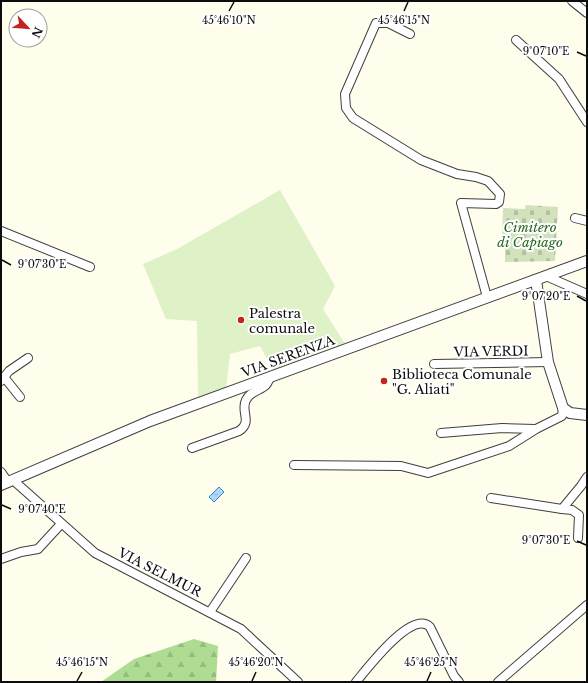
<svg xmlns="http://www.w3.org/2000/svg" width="588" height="683" font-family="'Libre Baskerville',serif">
	<defs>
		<pattern id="forest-firs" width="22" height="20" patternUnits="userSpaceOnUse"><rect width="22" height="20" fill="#aedc93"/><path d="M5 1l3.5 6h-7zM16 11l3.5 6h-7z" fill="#94bc7e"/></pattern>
		<pattern id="cemetery-stones" width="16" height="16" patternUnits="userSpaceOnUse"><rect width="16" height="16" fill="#d3e1bd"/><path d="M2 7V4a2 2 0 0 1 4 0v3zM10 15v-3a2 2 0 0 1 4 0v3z" fill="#b4c0a1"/></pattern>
		<pattern id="water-ripples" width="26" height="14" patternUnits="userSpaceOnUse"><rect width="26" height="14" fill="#aed7f8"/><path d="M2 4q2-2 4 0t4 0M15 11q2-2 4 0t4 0" fill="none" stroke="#94b7d3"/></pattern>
	</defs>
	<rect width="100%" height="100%" fill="#fffdec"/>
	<!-- forest -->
	<polygon fill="url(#forest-firs)" points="194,639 218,646 216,682 101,682 134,659"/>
	<!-- cemetery -->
	<polygon fill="url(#cemetery-stones)" points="526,205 558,207 555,261 505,262 505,249 502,249 503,208 525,209"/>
	<!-- pitch -->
	<polygon fill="#dff1c6" points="280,190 335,286 323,309 347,347 274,372 260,346 230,354 226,389 198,399 197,321 166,319 143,264 177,249"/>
	<!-- water -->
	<polygon fill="url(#water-ripples)" stroke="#3287d2" points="219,487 224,492 214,502 209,497"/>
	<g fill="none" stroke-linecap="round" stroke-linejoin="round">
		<!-- minor casing -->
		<g stroke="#3f3f3f" stroke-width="10">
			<g id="minor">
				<polyline points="572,1 587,13"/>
				<polyline points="410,34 388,23 376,23 345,94 346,108 353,118 421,160 457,174 476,177 488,181 500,194 499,202 496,204 461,203 487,297"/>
				<polyline points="516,40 559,79 587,122"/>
				<polyline points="575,218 587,221"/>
				<polyline points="1,231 90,267"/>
				<polyline points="546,276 587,294"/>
				<polyline points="434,364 548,362"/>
				<polyline points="4,377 20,397"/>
				<polyline points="1,381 9,371 28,358"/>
				<polyline points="441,433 502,428 535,429"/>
				<path d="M192,448l47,-17c14,-9 1,-20 7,-31 4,-9 14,-9 20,-15 2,-2 3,-6 5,-9"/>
				<polyline points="294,465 401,466 428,473 509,446 536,429 562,416 563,408"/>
				<polyline points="1,472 8,482"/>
				<polyline points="13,480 95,553 241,629 298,682"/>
				<polyline points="491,498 562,509 581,486 587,477"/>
				<polyline points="562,509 572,510 579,515 578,538"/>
				<polyline points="1,559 21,552 38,549 61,524"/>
				<polyline points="210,612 246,558"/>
				<path d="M356,682c11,-13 56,-73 74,-55l24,49 5,6"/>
				<polyline points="498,682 587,605"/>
			</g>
		</g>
		<!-- tertiary casing -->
		<g stroke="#3f3f3f" stroke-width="12">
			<g id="tertiary">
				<polyline points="536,280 548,362 563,408 570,413 587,415"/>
				<polyline points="1,485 150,421 587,261"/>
			</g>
		</g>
		<!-- minor -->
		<use href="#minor" stroke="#fff" stroke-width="8"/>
		<!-- tertiary -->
		<use href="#tertiary" stroke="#fff" stroke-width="10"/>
	</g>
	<!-- ticks -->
	<path fill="none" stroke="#0c0c0c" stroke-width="1.5" d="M229,11l5,-9M404,11l4,-9M577,52l9,4M2,260l9,5M577,296l9,5M2,505l9,4M577,541l9,4M77,681l5,-9M252,681l4,-9M427,681l4,-9"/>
	<!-- markers -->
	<g fill="#c2241f" stroke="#fff" stroke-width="1.5">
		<circle cx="241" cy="320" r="4"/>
		<circle cx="384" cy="381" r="4"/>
	</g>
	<g text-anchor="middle" stroke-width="4" stroke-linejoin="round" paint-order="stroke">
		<!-- park labels -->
		<g font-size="13" font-style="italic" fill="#25661a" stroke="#fff">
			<text x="530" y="232">Cimitero<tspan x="530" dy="15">di Capiago</tspan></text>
		</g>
		<!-- poi labels -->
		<g font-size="13" fill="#0c0c0c" stroke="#fff" text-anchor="start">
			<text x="249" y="318">Palestra<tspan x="249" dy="15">comunale</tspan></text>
			<text x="392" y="379">Biblioteca Comunale<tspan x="392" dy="15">"G. Aliati"</tspan></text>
		</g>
		<!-- street labels -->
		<g font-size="13" fill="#0c0c0c" stroke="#fff">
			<text transform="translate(491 351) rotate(-1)" y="5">VIA VERDI</text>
			<text transform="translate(288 356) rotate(-20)" y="5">VIA SERENZA</text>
			<text transform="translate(160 572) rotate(27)" y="5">VIA SELMUR</text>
		</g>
	</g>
	<g font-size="10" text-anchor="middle" fill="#0c0c0c" stroke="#fff" stroke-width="4" stroke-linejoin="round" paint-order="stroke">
		<text x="229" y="24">45°46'10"N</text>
		<text x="404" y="24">45°46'15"N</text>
		<text x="546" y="55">9°07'10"E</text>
		<text x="42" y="268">9°07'30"E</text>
		<text x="546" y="300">9°07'20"E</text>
		<text x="42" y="513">9°07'40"E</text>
		<text x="546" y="544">9°07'30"E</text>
		<text x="82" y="666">45°46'15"N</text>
		<text x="256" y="666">45°46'20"N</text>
		<text x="431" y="666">45°46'25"N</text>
	</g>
	<!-- border -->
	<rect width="588" height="683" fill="none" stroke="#0c0c0c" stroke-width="4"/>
	<!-- north arrow -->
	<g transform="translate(28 28) rotate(116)"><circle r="19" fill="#ffffff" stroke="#9e9e9e"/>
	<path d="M0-3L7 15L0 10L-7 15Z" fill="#c2241f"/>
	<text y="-6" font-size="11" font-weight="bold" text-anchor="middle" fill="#0c0c0c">N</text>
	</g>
</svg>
